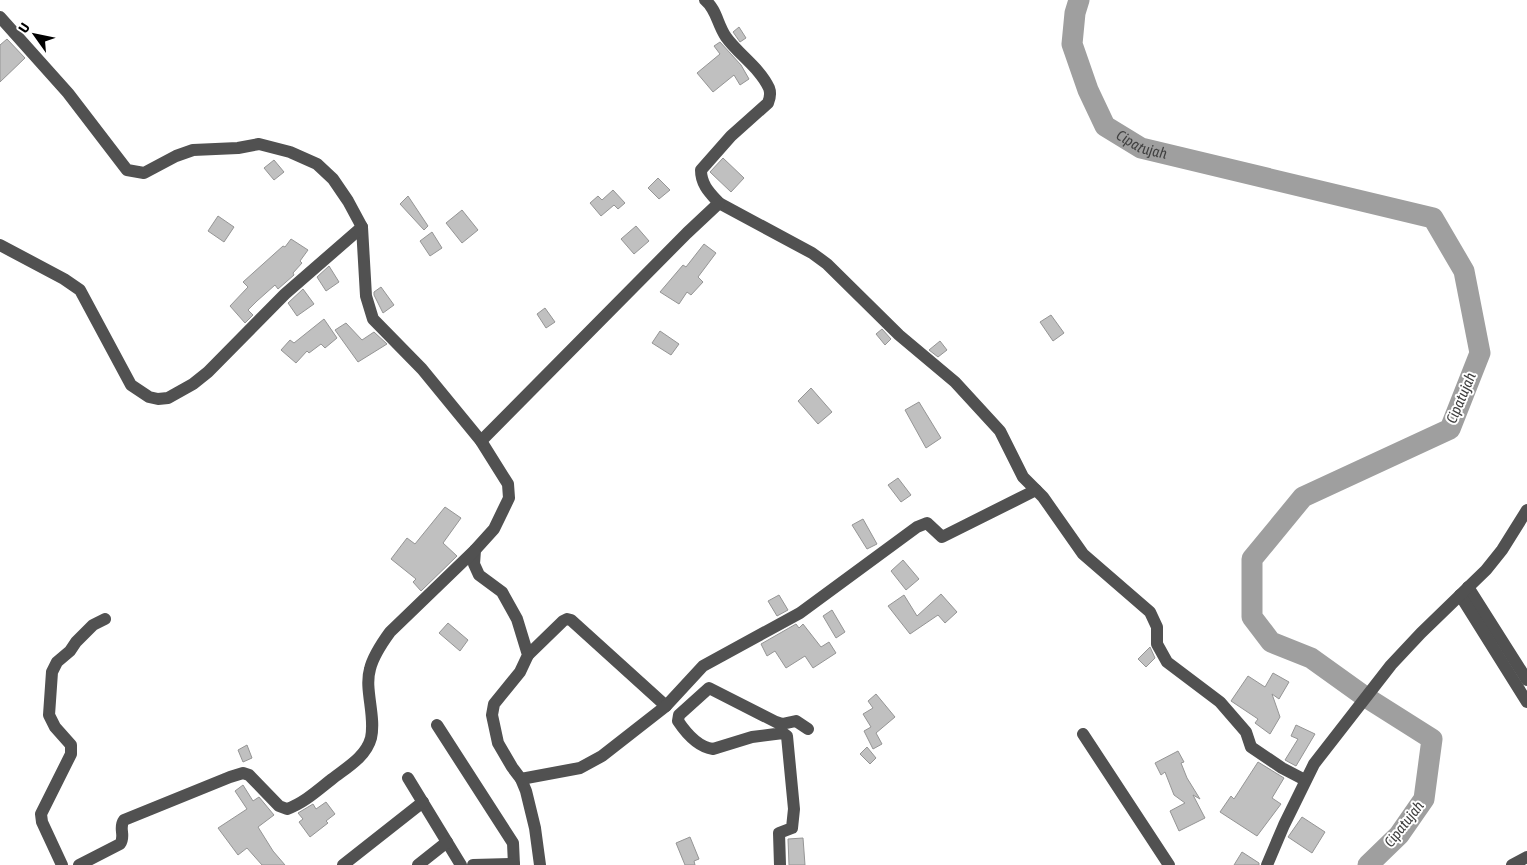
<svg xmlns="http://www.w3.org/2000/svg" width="1527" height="865" font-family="'Asap Condensed',sans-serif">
	<rect width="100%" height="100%" fill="#fff"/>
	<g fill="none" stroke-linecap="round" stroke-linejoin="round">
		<!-- river -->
		<path stroke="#9f9f9f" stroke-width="21" id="s1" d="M1079,0l-4,13 -3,31 16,46 17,36 36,22 292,70 31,53 16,82 -30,76 -147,68 -51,62v58l19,25 40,16 53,38 68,43 -8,60 -25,36 -31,30"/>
	</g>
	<!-- building -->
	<g fill="#c0c0c0" stroke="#959595">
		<polygon points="739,27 746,38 740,42 733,32"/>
		<polygon points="7,39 25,58 0,82 0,45"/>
		<polygon points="720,42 741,65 749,79 740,85 734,75 713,92 697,73 720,54 714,46"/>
		<polygon points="723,158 744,178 731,192 710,172"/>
		<polygon points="274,160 284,172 274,180 264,168"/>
		<polygon points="658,178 670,190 659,199 648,188"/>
		<polygon points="613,190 625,203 618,209 614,205 601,216 590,203 598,196 602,200"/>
		<polygon points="408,196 428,226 424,230 400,204"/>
		<polygon points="462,210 478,230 462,243 446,223"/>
		<polygon points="218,216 234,227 224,242 208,231"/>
		<polygon points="636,226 649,241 634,254 621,239"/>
		<polygon points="432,232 442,248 430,256 420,241"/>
		<polygon points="291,239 308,250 300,261 302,263 293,273 294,275 278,289 275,285 257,301 248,310 253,315 245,323 230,306 248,287 243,282 283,246 285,247"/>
		<polygon points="704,244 716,253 698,277 703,282 691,295 687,292 679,304 660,292 683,265 686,267"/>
		<polygon points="329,266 339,282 326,291 317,277"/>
		<polygon points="381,287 394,305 383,313 374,295 374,292"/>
		<polygon points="303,289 314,304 297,316 288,303"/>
		<polygon points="545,308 555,322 546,328 537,314"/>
		<polygon points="1051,315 1064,333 1053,341 1040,322"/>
		<polygon points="324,319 337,338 325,348 321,344 309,353 307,351 296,363 281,350 290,340 294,343"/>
		<polygon points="346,323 362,340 374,332 387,344 358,362 335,330"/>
		<polygon points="882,329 891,339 885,345 876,334"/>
		<polygon points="660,331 679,344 671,355 652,343"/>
		<polygon points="940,341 947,350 938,357 929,350"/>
		<polygon points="811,388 832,412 818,424 798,401"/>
		<polygon points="919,402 941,438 926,448 905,410"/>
		<polygon points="898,478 911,495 901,502 888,485"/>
		<polygon points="445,507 461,518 443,543 457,556 421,591 413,582 416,579 391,559 407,538 415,544"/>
		<polygon points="863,519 877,544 867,549 852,525"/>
		<polygon points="903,560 919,579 906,590 891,571"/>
		<polygon points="941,594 957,612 945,623 938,615 910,634 888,606 904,595 917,616"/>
		<polygon points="779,595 788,610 777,616 768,601"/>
		<polygon points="832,610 845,632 836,638 823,616"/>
		<polygon points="448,623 468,640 460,651 439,633"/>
		<polygon points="796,624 799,628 803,624 821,647 829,642 836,653 813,668 805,656 786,668 775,651 767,656 761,644"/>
		<polygon points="1150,647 1155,658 1146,667 1138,659"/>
		<polygon points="1273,673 1289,682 1279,699 1272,694 1280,717 1270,734 1255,723 1258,719 1231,701 1248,676 1265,687"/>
		<polygon points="876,694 895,717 876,733 882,744 873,749 864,731 871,727 863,714 873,708 868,701"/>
		<polygon points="1296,725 1315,734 1296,766 1285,760 1298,739 1291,736"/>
		<polygon points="247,745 252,758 243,762 238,750"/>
		<polygon points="867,747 876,758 870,764 860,754"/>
		<polygon points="1178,751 1184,762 1181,763 1187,778 1200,799 1193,795 1205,818 1179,831 1170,811 1185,803 1174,795 1165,772 1161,775 1155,763"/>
		<polygon points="1258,762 1284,778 1272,798 1281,804 1257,836 1220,812 1231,796 1234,799"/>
		<polygon points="243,785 253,801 259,797 274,815 258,827 273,851 285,865 262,865 247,848 238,855 218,828 247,809 235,791"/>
		<polygon points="326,802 335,814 326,821 328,823 310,837 299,822 303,819 298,813 313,804 316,809"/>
		<polygon points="1302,817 1325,832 1312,853 1288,837"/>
		<polygon points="690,837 699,859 694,861 695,865 685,865 676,843"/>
		<polygon points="803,838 805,865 789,865 788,839"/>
		<polygon points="1242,852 1259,863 1259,865 1234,865"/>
	</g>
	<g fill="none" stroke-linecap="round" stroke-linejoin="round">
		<!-- minor -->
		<g stroke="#515151" stroke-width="12">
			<polyline points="0,17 68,93 127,170 144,173 176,156 193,150 238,148 259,144 290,152 317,164 333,179 348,201 362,227 366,296 373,319 422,369 481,441 508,484 509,498 494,529 475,550 474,564 479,575 502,592 517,619 528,655 520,672 494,704 492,715 498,743 512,767 521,779 526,791 535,828 540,865"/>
			<polyline points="719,203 812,253 827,264 899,335 955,382 1000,431 1023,477 1043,497 1083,554 1150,612 1157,627 1157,644 1167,662 1220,702 1246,732 1251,747 1282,768 1305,780"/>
			<polyline points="0,245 64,279 80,290 131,385 149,397 158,399 168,398 193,384 208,372 285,294 362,227"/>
			<path d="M481,441l206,-208 32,-30c-9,-10 -18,-18 -18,-33l30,-34 37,-33c2,-5 3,-10 1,-15 -9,-20 -31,-34 -43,-51 -9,-13 -9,-27 -21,-37"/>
			<polyline points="1468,587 1527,680"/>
			<polyline points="1460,595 1527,702"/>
			<polyline points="528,655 563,621 567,619 571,620 666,706"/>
			<polyline points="437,725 513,843 514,865"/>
			<polyline points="1083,734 1169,865"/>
			<polyline points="408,778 461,865"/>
			<polyline points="521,779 580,768 602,756 666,706 703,666 800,613 917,527 927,523 942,537 1036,490"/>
			<polyline points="62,865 42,822 41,814 71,754 71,745 55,727 49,715 52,672 57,662 70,651 76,642 93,625 105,619"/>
			<path d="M79,865l41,-21c6,-8 -2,-16 4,-24l106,-43 13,-4 6,2 30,31 8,3c17,-6 31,-19 45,-30 14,-11 34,-22 39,-41 5,-22 -7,-49 -1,-69 3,-13 12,-26 20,-37l85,-82"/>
			<polyline points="343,865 423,802"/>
			<polyline points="418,865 447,842"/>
			<polyline points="473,865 514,864"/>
			<path d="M780,865l-1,-32 13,-5 2,-19 -7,-73 -4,-3 -31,4 -39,12c-15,-2 -27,-16 -35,-28l1,-6 30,-27 67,34 6,2 14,-3 12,8"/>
			<polyline points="1267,865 1284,825 1314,764 1391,665 1421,633 1486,570 1502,550 1527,510"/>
			<polyline points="1512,865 1527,857"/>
		</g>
	</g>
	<g text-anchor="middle" stroke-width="4" stroke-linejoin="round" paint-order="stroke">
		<!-- water labels -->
		<g font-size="15" font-style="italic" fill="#404040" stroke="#fff">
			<text dy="5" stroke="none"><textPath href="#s1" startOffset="175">Cipatujah</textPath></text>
			<text transform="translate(1461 398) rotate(-67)" y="5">Cipatujah</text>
			<text transform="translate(1404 824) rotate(-52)" y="5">Cipatujah</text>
		</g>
	</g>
	<!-- north arrow -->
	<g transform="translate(35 35) rotate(303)" stroke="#ffffff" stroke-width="4" paint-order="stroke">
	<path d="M0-4L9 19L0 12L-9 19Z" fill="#000000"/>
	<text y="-8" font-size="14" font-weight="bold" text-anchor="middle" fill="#000000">U</text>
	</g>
</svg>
